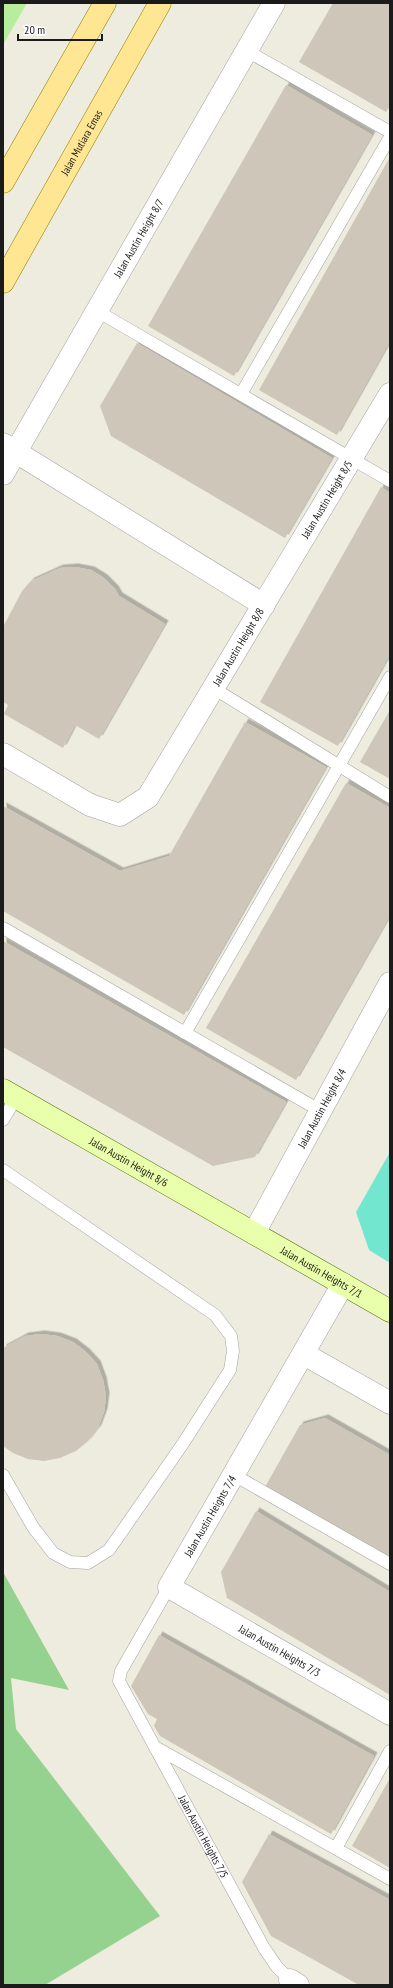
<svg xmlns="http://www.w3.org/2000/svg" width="393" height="1988" font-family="'PT Sans Narrow',sans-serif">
	<defs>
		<filter id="shadow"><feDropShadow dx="3.5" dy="-3.5" stdDeviation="0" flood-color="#0004"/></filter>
	</defs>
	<rect width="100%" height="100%" fill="#eeecdf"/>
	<!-- grass -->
	<polygon fill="#b6ee9e" points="3,3 27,3 3,45"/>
	<!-- forest -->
	<polygon fill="#95d28f" points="3,1572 69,1690 11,1678 16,1729 160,1916 45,1985 3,1985"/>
	<!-- pitch -->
	<polygon fill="#73e6d0" points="390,1152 390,1263 369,1250 356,1212"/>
	<!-- building -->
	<g fill="#cec6b8" filter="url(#shadow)">
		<polygon points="333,3 390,3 390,106 386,112 299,62"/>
		<polygon points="286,85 372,135 234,376 148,326"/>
		<polygon points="390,157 390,341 337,435 259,390"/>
		<polygon points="137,343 332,458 285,538 111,436 100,406"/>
		<polygon points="381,487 390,493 390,654 338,746 260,702"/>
		<polygon points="75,567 91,570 104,578 115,589 119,596 165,624 99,739 75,725 63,748 4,714 8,705 3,702 3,627 22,591 31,581 60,568"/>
		<polygon points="390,710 390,779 360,762"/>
		<polygon points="245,722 326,767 184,1015 3,911 3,806 120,871 169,856"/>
		<polygon points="346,783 390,808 390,915 296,1080 206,1028"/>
		<polygon points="3,941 286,1102 255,1157 213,1166 3,1047"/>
		<polygon points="41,1334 57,1336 73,1342 86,1352 97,1364 103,1380 106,1396 104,1412 98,1428 88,1441 76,1451 60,1458 44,1461 28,1459 13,1453 3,1446 3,1348 25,1336"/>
		<polygon points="325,1418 390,1455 390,1558 265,1487 300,1425"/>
		<polygon points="256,1511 390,1592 390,1695 227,1598 221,1572"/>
		<polygon points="159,1635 374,1756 331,1834 160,1736 154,1726 157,1719 148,1714 131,1686"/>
		<polygon points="390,1778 390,1868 352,1846"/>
		<polygon points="269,1834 390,1900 390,1985 359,1985 271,1936 242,1882"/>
	</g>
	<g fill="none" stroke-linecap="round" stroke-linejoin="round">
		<!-- lane casing -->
		<g stroke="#a2a2a2" stroke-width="13">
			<g id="lane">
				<polyline points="247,51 390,132"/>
				<polyline points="97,311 390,481"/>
				<polyline points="241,394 390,137"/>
				<polyline points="213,688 390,797"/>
				<polyline points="3,928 319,1110"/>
				<polyline points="185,1033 390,677"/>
				<polyline points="3,1120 16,1098"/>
				<polyline points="3,1170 215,1315 231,1336 233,1351 230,1370 182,1445 109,1550 88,1563 70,1562 53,1553 33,1527 3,1475"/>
				<polyline points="234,1475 390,1564"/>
				<path id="s1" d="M169,1587l-48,84 -2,10 145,267 13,19 13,13"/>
				<polyline points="155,1747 390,1879"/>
				<polyline points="336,1848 390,1751"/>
			</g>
		</g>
		<!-- street casing -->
		<g stroke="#a2a2a2" stroke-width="23">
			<g id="street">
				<polyline points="3,444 264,605"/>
				<path id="s2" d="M3,474l271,-471"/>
				<path id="s3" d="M3,754l87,51 30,10 28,-18 242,-403"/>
				<path id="s4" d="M254,1233l136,-250"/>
				<path id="s5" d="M343,1284l-174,303 221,127"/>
				<polyline points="304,1354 390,1403"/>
				<polyline points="290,1980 298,1985"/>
			</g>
		</g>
		<!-- secondary casing -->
		<g stroke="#507300" stroke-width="23">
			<g id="secondary">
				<path id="s6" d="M3,1090l387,221"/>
			</g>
		</g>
		<!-- primary casing -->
		<g stroke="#917e00" stroke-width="23">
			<g id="primary">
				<polyline points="3,182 105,3"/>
				<path id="s7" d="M3,282l157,-279"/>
			</g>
		</g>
		<!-- lane -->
		<use href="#lane" stroke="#fff" stroke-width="12"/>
		<!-- street -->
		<use href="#street" stroke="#fff" stroke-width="22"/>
		<!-- secondary -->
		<use href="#secondary" stroke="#eaffab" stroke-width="22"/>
		<!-- primary -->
		<use href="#primary" stroke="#ffe692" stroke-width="22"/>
	</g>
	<g text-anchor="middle" stroke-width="3.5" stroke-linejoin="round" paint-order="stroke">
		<!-- street labels -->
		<g font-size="11" fill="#1b1b1b" stroke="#fff">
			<text dy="4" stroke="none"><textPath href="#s7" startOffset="160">Jalan Mutiara Emas</textPath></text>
			<text dy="4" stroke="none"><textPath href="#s2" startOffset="272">Jalan Austin Height 8/7</textPath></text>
			<text dy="4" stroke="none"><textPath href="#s3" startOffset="513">Jalan Austin Height 8/5</textPath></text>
			<text dy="4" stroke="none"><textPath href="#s3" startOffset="341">Jalan Austin Height 8/8</textPath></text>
			<text dy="4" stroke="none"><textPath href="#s4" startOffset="142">Jalan Austin Height 8/4</textPath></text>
			<text dy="4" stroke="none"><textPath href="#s6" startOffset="145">Jalan Austin Height 8/6</textPath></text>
			<text dy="4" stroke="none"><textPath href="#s6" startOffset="367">Jalan Austin Heights 7/1</textPath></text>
			<text transform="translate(210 1516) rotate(-60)" y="4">Jalan Austin Heights 7/4</text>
			<text dy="4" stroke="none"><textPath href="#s5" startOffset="477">Jalan Austin Heights 7/3</textPath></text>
			<text dy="4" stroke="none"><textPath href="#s1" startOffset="284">Jalan Austin Heights 7/5</textPath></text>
		</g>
	</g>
	<!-- border -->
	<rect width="393" height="1988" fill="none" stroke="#1b1b1b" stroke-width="8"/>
	<!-- scale -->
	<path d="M18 34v6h84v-6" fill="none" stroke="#1b1b1b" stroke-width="2"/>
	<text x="24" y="34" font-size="12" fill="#1b1b1b" stroke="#ffffff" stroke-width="3" paint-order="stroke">20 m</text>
</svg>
